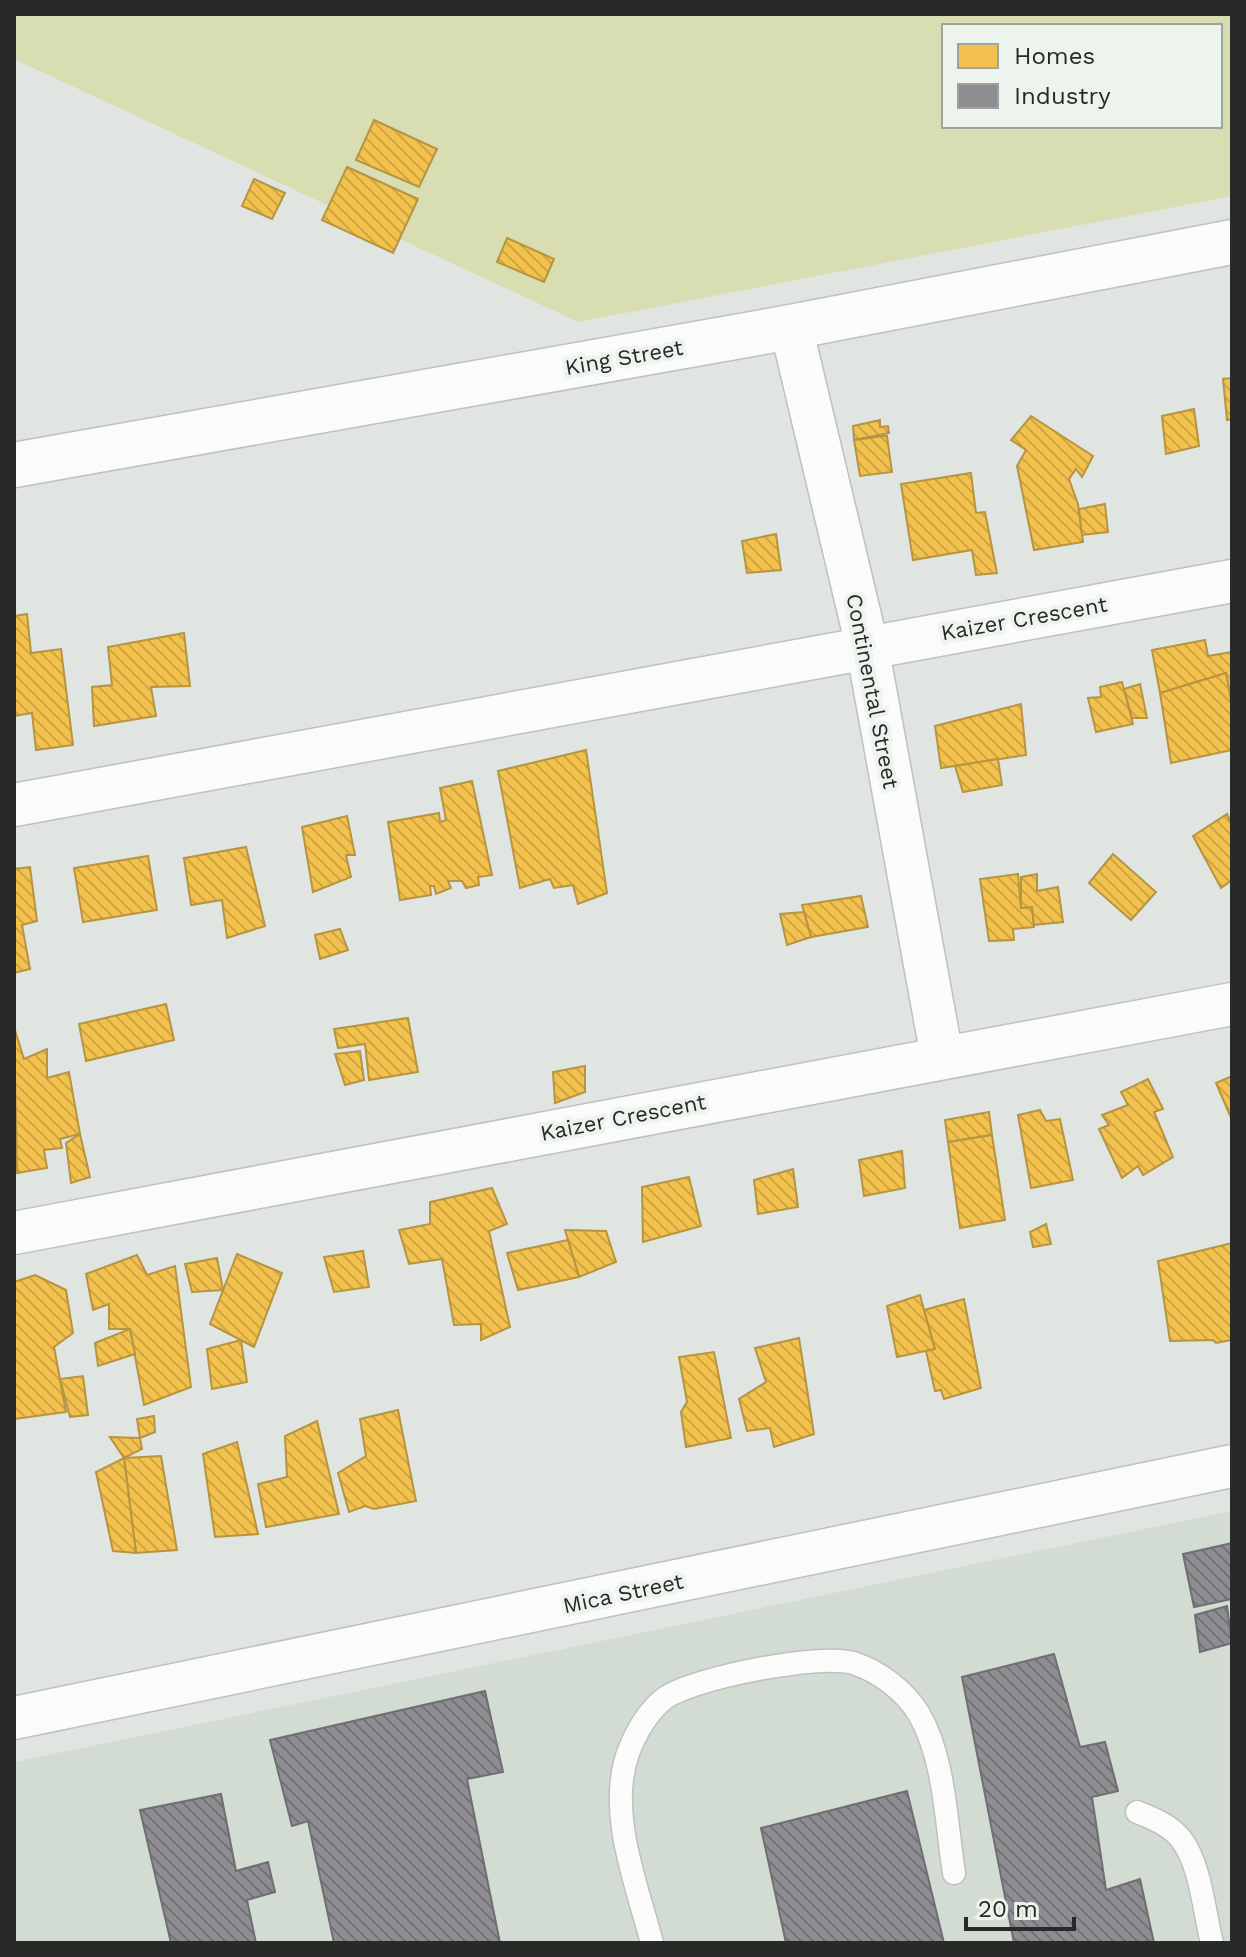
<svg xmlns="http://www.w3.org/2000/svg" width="1246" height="1957" font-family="'Work Sans',sans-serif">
	<defs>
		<pattern id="homes-back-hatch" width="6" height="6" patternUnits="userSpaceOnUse" patternTransform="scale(2)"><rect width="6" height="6" fill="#f2c14e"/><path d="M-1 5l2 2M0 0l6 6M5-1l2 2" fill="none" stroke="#d0a644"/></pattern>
		<pattern id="industry-back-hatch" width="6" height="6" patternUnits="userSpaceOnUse" patternTransform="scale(2)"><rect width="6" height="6" fill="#8d8d92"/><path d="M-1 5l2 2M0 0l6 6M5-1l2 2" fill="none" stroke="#737377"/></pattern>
	</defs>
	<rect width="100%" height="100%" fill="#e1e5e1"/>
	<!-- built -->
	<polygon fill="#d2dcd3" points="1232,1511 1232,1943 14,1943 14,1762"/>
	<!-- garden -->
	<path fill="#d9ddb2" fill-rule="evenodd" d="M14,14h1218v182l-654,126 -564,-263zM944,26h276v100h-276z"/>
	<!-- homes -->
	<g fill="url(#homes-back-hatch)" stroke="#b59442" stroke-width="2">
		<polygon points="374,120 437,149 419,187 356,160"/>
		<polygon points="347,167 418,199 393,253 322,220"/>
		<polygon points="254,179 285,193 272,219 242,206"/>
		<polygon points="507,238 554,259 544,282 497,262"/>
		<polygon points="1232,378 1232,419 1227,420 1223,379"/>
		<polygon points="1194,409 1199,446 1166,454 1162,416"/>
		<polygon points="1031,416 1093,456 1082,477 1076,469 1069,479 1078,504 1083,542 1034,550 1017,466 1026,450 1011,440"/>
		<polygon points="880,420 880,427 888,426 889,433 854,440 853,426"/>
		<polygon points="883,436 887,436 892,472 860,476 854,440"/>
		<polygon points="971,473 976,513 985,512 997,573 976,575 972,550 913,560 901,484"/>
		<polygon points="1105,504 1108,532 1082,535 1079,509"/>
		<polygon points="776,534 781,570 747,573 742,541"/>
		<polygon points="27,614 31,653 61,649 73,745 36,750 32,713 14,716 14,616"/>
		<polygon points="184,633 190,686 151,687 156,716 94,726 92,687 112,685 108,647"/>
		<polygon points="1205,640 1208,656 1232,652 1232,706 1226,673 1160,693 1152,650"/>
		<polygon points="1226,673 1232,706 1232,750 1171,763 1160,693"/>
		<polygon points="1122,682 1133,724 1096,732 1088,698 1101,697 1100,687"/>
		<polygon points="1140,684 1147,718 1132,718 1124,689"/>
		<polygon points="1021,704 1026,755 941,768 935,726"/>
		<polygon points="586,750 607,893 578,904 573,885 554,888 550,879 520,888 498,771"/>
		<polygon points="998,759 1002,785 963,792 955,766"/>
		<polygon points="472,781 492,875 478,877 479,885 466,888 462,881 448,881 451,888 436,894 434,886 430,886 431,895 400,900 388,822 439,813 440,822 446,820 440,788"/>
		<polygon points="1227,814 1232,824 1232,880 1221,888 1193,836"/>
		<polygon points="347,816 355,855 346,855 351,877 313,892 302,827"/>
		<polygon points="246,847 265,926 227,938 222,900 191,905 184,858"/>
		<polygon points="1113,854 1156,892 1131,920 1089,883"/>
		<polygon points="148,856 157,910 83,922 74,868"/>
		<polygon points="30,867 37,921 22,925 30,969 14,973 14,869"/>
		<polygon points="1018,874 1021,908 1032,907 1034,927 1013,929 1014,940 989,941 980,879"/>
		<polygon points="1037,874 1037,891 1058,887 1063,922 1034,925 1032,907 1021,908 1021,877"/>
		<polygon points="861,896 868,927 811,937 802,905"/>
		<polygon points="804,912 811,937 787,945 780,914"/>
		<polygon points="340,929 348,950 320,959 315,935"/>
		<polygon points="166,1004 174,1040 86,1061 79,1024"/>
		<polygon points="408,1018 418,1072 369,1080 365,1044 338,1048 334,1029"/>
		<polygon points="14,1027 24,1059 47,1049 47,1078 69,1072 80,1134 60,1139 62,1148 44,1150 47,1168 17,1173"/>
		<polygon points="360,1051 364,1080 345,1085 335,1054"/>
		<polygon points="585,1066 585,1092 555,1103 553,1072"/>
		<polygon points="1232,1076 1232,1120 1216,1083"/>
		<polygon points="1148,1079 1163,1109 1154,1112 1173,1157 1143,1175 1138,1166 1122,1178 1099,1129 1109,1125 1102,1115 1128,1105 1121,1092"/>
		<polygon points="1040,1110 1046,1121 1060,1119 1073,1180 1031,1188 1018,1115"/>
		<polygon points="989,1112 992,1135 948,1142 945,1120"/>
		<polygon points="80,1134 90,1177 71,1183 66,1143"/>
		<polygon points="992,1135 1005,1220 960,1228 948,1142"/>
		<polygon points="902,1151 905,1188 864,1196 859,1160"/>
		<polygon points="793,1169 798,1207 758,1214 754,1180"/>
		<polygon points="689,1177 701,1226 643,1242 642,1187"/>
		<polygon points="492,1188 507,1224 489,1231 510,1327 481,1340 481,1324 454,1325 442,1259 409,1264 399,1230 430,1224 430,1202"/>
		<polygon points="1046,1224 1051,1244 1033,1247 1030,1232"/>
		<polygon points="565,1230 606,1231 616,1262 579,1277"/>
		<polygon points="568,1240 579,1277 518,1290 507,1253"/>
		<polygon points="1232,1243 1232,1340 1216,1343 1213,1340 1170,1341 1158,1261"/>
		<polygon points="363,1251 369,1287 334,1292 324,1257"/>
		<polygon points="237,1254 282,1273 254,1347 210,1324"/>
		<polygon points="137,1255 147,1275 175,1266 191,1387 144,1405 130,1329 109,1329 109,1304 93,1310 86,1274"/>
		<polygon points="217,1258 223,1290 192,1292 185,1264"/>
		<polygon points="35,1275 66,1290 73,1333 54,1347 66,1412 14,1419 14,1282"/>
		<polygon points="920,1295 935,1349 897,1357 887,1306"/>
		<polygon points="964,1299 981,1388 944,1399 941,1390 935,1391 926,1351 935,1349 924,1310"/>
		<polygon points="130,1329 135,1354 98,1366 95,1343"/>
		<polygon points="799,1338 814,1434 774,1447 770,1428 747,1431 739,1399 766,1382 755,1348"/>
		<polygon points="241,1340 247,1382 212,1389 207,1349"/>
		<polygon points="714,1352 731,1438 686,1447 681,1412 687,1402 679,1357"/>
		<polygon points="83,1376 88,1415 70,1417 60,1379"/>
		<polygon points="398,1410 416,1501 374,1509 365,1506 349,1512 338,1473 366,1456 360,1419"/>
		<polygon points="154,1416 155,1432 140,1438 137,1419"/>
		<polygon points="317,1421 339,1514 266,1527 258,1484 287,1477 285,1436"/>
		<polygon points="110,1437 140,1438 142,1449 124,1458"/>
		<polygon points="237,1442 258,1534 215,1537 203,1454"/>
		<polygon points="161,1456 177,1550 136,1553 124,1458"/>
		<polygon points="124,1458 136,1553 113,1551 96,1472"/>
	</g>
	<!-- industry -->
	<g fill="url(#industry-back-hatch)" stroke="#6e6f72" stroke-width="2">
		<polygon points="1232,1543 1232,1599 1194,1607 1183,1554"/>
		<polygon points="1227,1606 1232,1643 1200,1652 1195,1615"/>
		<polygon points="1054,1654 1080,1747 1105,1742 1118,1791 1092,1797 1106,1890 1140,1879 1154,1943 1014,1943 962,1677"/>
		<polygon points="485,1691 503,1772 467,1779 500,1943 334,1943 308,1821 292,1826 270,1740"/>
		<polygon points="907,1791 944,1943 786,1943 761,1828"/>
		<polygon points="221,1794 236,1871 268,1862 275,1892 247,1900 256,1943 171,1943 140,1810"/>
	</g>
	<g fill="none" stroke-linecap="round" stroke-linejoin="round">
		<!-- service casing -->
		<g stroke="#bec1be" stroke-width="25">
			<g id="service">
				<path d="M1137,1812c15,6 33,13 44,27 20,26 23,73 31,104"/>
				<path d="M652,1943c-15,-58 -45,-130 -24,-190 8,-21 19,-41 37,-55 28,-20 155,-45 188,-35 26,8 52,28 66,51 26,45 27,109 35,159"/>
			</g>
		</g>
		<!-- minor casing -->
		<g stroke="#bec1be" stroke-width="45">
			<g id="minor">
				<polyline points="791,327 867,646 942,1057"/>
				<polyline points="14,805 1232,581"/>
				<polyline points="14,1233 1232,1004"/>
				<polyline points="14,1718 1232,1466"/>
			</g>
		</g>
		<!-- tertiary casing -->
		<g stroke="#bec1be" stroke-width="47">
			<polyline id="tertiary" points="14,465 791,327 1232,242"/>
		</g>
		<!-- service -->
		<use href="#service" stroke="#fafbfa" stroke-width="22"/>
		<!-- minor -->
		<use href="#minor" stroke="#fafbfa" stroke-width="42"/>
		<!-- tertiary -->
		<use href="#tertiary" stroke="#fafbfa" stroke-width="44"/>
	</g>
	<g text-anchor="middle" stroke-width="8" stroke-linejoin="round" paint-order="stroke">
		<!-- street labels -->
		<g font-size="22" fill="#272a27" stroke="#ecf4ed">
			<text transform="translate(624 357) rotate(-10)" y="8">King Street</text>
			<text transform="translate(1024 618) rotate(-10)" y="8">Kaizer Crescent</text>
			<text transform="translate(873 691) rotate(79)" y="8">Continental Street</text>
			<text transform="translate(623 1117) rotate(-11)" y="8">Kaizer Crescent</text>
			<text transform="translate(623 1593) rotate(-12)" y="8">Mica Street</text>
		</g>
	</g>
	<!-- border -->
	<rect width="1246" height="1957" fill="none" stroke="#272a27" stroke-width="32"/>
	<!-- legend -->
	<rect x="942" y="24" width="280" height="104" fill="#ecf4ed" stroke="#9da39e" stroke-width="2"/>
	<rect x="958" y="44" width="40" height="24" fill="#f2c14e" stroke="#9da39e" stroke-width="2"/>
	<text x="1014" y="64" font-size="24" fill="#272a27">Homes</text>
	<rect x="958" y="84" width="40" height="24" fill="#8d8d92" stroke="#9da39e" stroke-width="2"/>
	<text x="1014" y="104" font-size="24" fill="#272a27">Industry</text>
	<!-- scale -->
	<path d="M966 1917v12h108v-12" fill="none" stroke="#272a27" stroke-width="4"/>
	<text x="978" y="1917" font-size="24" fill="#272a27" stroke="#ecf4ed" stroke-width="6" paint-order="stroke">20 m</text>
</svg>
